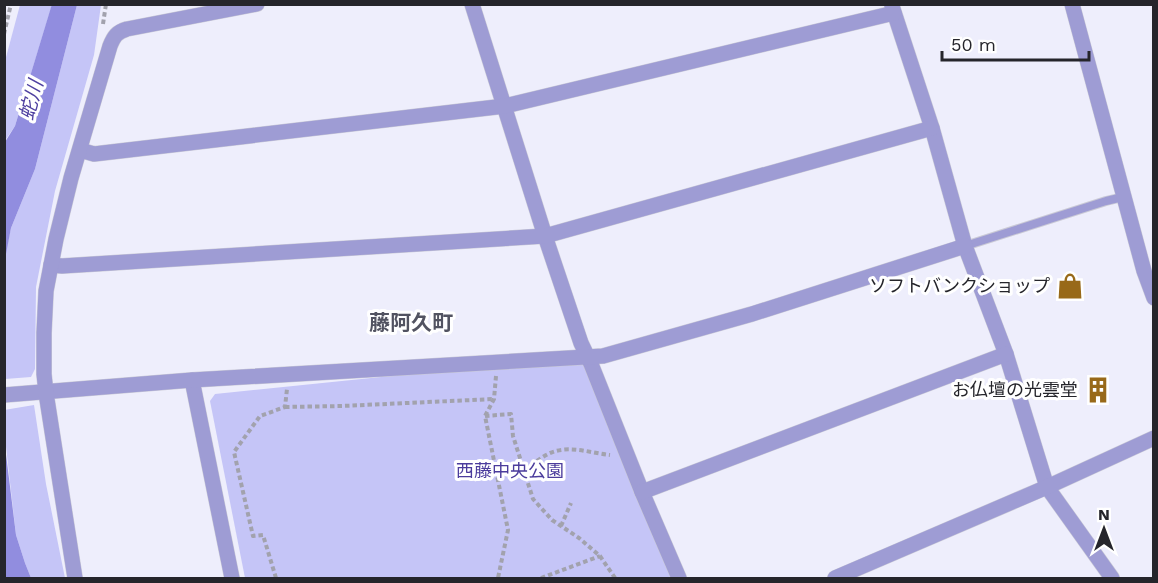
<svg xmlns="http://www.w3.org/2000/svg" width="1158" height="583" font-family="'Work Sans','Noto Sans JP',sans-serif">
	<rect width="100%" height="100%" fill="#eeeefc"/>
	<!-- green -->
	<g fill="#c5c5f7">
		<polygon points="20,5 52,5 15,126 4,142 5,61"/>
		<polygon points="77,5 101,5 94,55 55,191 36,287 35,369 31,377 5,379 4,259 11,228 35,169"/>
		<polygon points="586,361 672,578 245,578 210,401 215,394 498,365"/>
		<polygon points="34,405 46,484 65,578 31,578 25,563 16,535 5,438 4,410"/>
	</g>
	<!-- water -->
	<g fill="#918ddf">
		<polygon points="52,4 77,5 35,169 11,228 5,259 5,142 15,126"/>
		<polygon points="4,438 16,535 25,563 31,578 5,578"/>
	</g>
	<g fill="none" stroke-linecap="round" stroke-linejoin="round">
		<!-- service casing -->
		<g stroke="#cacad6" stroke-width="10">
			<polyline id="service" points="965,246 1106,201 1123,197"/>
		</g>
		<!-- minor casing -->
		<g stroke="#cacad6" stroke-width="16">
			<g id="minor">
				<polyline points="472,4 545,236 581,343 591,364 642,492 679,578"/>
				<polyline points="892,6 932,128 965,246 1006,354 1047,487 1112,578"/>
				<polyline points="80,150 94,154 505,106 894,13"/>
				<polyline points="51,265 62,266 545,236 932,128"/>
				<polyline points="192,380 232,578"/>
				<polyline points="4,395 192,380 603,356 752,314 965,246"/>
				<polyline points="642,492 1006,354"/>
				<path d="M75,578l-29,-185 -2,-19v-41l2,-42 10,-52 15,-61 39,-132c4,-10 7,-14 17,-17l130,-25"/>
			</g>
		</g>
		<!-- tertiary casing -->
		<g stroke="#cacad6" stroke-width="16">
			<g id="tertiary">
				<polyline points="1072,4 1144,271 1154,298"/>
				<polyline points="835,578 1047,487 1154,438"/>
			</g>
		</g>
		<!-- path -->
		<g stroke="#a2a2ad" stroke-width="4" stroke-dasharray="4.5 3" stroke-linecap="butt">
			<polyline points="103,24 106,4"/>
			<polyline points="4,34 11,4"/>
			<polyline points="496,376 494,399 485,416 508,530 498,578"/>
			<polyline points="285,407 342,406 494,399"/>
			<polyline points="485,416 511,414 513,436 533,499 552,520 579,538 600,556 615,578"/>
			<path d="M525,470c7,-5 15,-12 23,-16 20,-10 42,-1 62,1"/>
			<polyline points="561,526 571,503"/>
			<polyline points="276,578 263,535 253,536 234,452 260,416 285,407 287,389"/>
			<polyline points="541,578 600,556"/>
		</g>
		<!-- service -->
		<use href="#service" stroke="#9e9cd4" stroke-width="8"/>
		<!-- minor -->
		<use href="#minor" stroke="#9e9cd4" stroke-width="15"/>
		<!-- tertiary -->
		<use href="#tertiary" stroke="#9e9cd4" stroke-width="15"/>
	</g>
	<!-- icons -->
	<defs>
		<g id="shop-bare" transform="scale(2.07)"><path d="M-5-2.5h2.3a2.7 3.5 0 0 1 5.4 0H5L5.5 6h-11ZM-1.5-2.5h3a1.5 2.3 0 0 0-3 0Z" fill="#986919" stroke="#fff" stroke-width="2.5" paint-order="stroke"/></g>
		<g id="building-bare" transform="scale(2.07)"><path d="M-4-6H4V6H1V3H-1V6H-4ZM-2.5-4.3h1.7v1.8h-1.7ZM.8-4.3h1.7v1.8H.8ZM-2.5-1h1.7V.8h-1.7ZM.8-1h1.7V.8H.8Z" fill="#986919" stroke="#fff" stroke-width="2.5" paint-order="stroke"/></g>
	</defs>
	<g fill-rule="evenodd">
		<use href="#shop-bare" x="1070" y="286"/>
		<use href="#building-bare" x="1098" y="390"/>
	</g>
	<g text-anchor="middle" stroke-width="6" stroke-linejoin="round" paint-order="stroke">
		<!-- poi labels -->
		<g font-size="18" fill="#25252b" stroke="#fff" text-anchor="end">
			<text x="1050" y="292">ソフトバンクショップ</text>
			<text x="1078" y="396">お仏壇の光雲堂</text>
		</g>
		<!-- park labels -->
		<g font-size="18" fill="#4b3c9c" stroke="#fff">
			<text x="510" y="477">西藤中央公園</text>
		</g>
		<!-- water labels -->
		<g font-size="20" font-style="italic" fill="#4f41a1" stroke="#fff">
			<text transform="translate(31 100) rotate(-75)" y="7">蛇川</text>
		</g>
		<!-- quarter labels -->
		<g font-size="21" font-weight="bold" fill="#525361" stroke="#fff">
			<text x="411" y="330">藤阿久町</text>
		</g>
	</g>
	<!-- border -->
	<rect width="1158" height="583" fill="none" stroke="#25252b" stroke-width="12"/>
	<!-- north arrow -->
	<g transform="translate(1104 529)" stroke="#ffffff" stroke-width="4.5" paint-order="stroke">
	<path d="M0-4.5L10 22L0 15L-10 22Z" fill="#25252b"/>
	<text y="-9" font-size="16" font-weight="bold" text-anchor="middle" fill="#25252b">N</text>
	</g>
	<!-- scale -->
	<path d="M942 51v9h147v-9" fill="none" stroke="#25252b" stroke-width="3"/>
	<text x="951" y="51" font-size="18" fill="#25252b" stroke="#ffffff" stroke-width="4.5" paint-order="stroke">50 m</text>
</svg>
